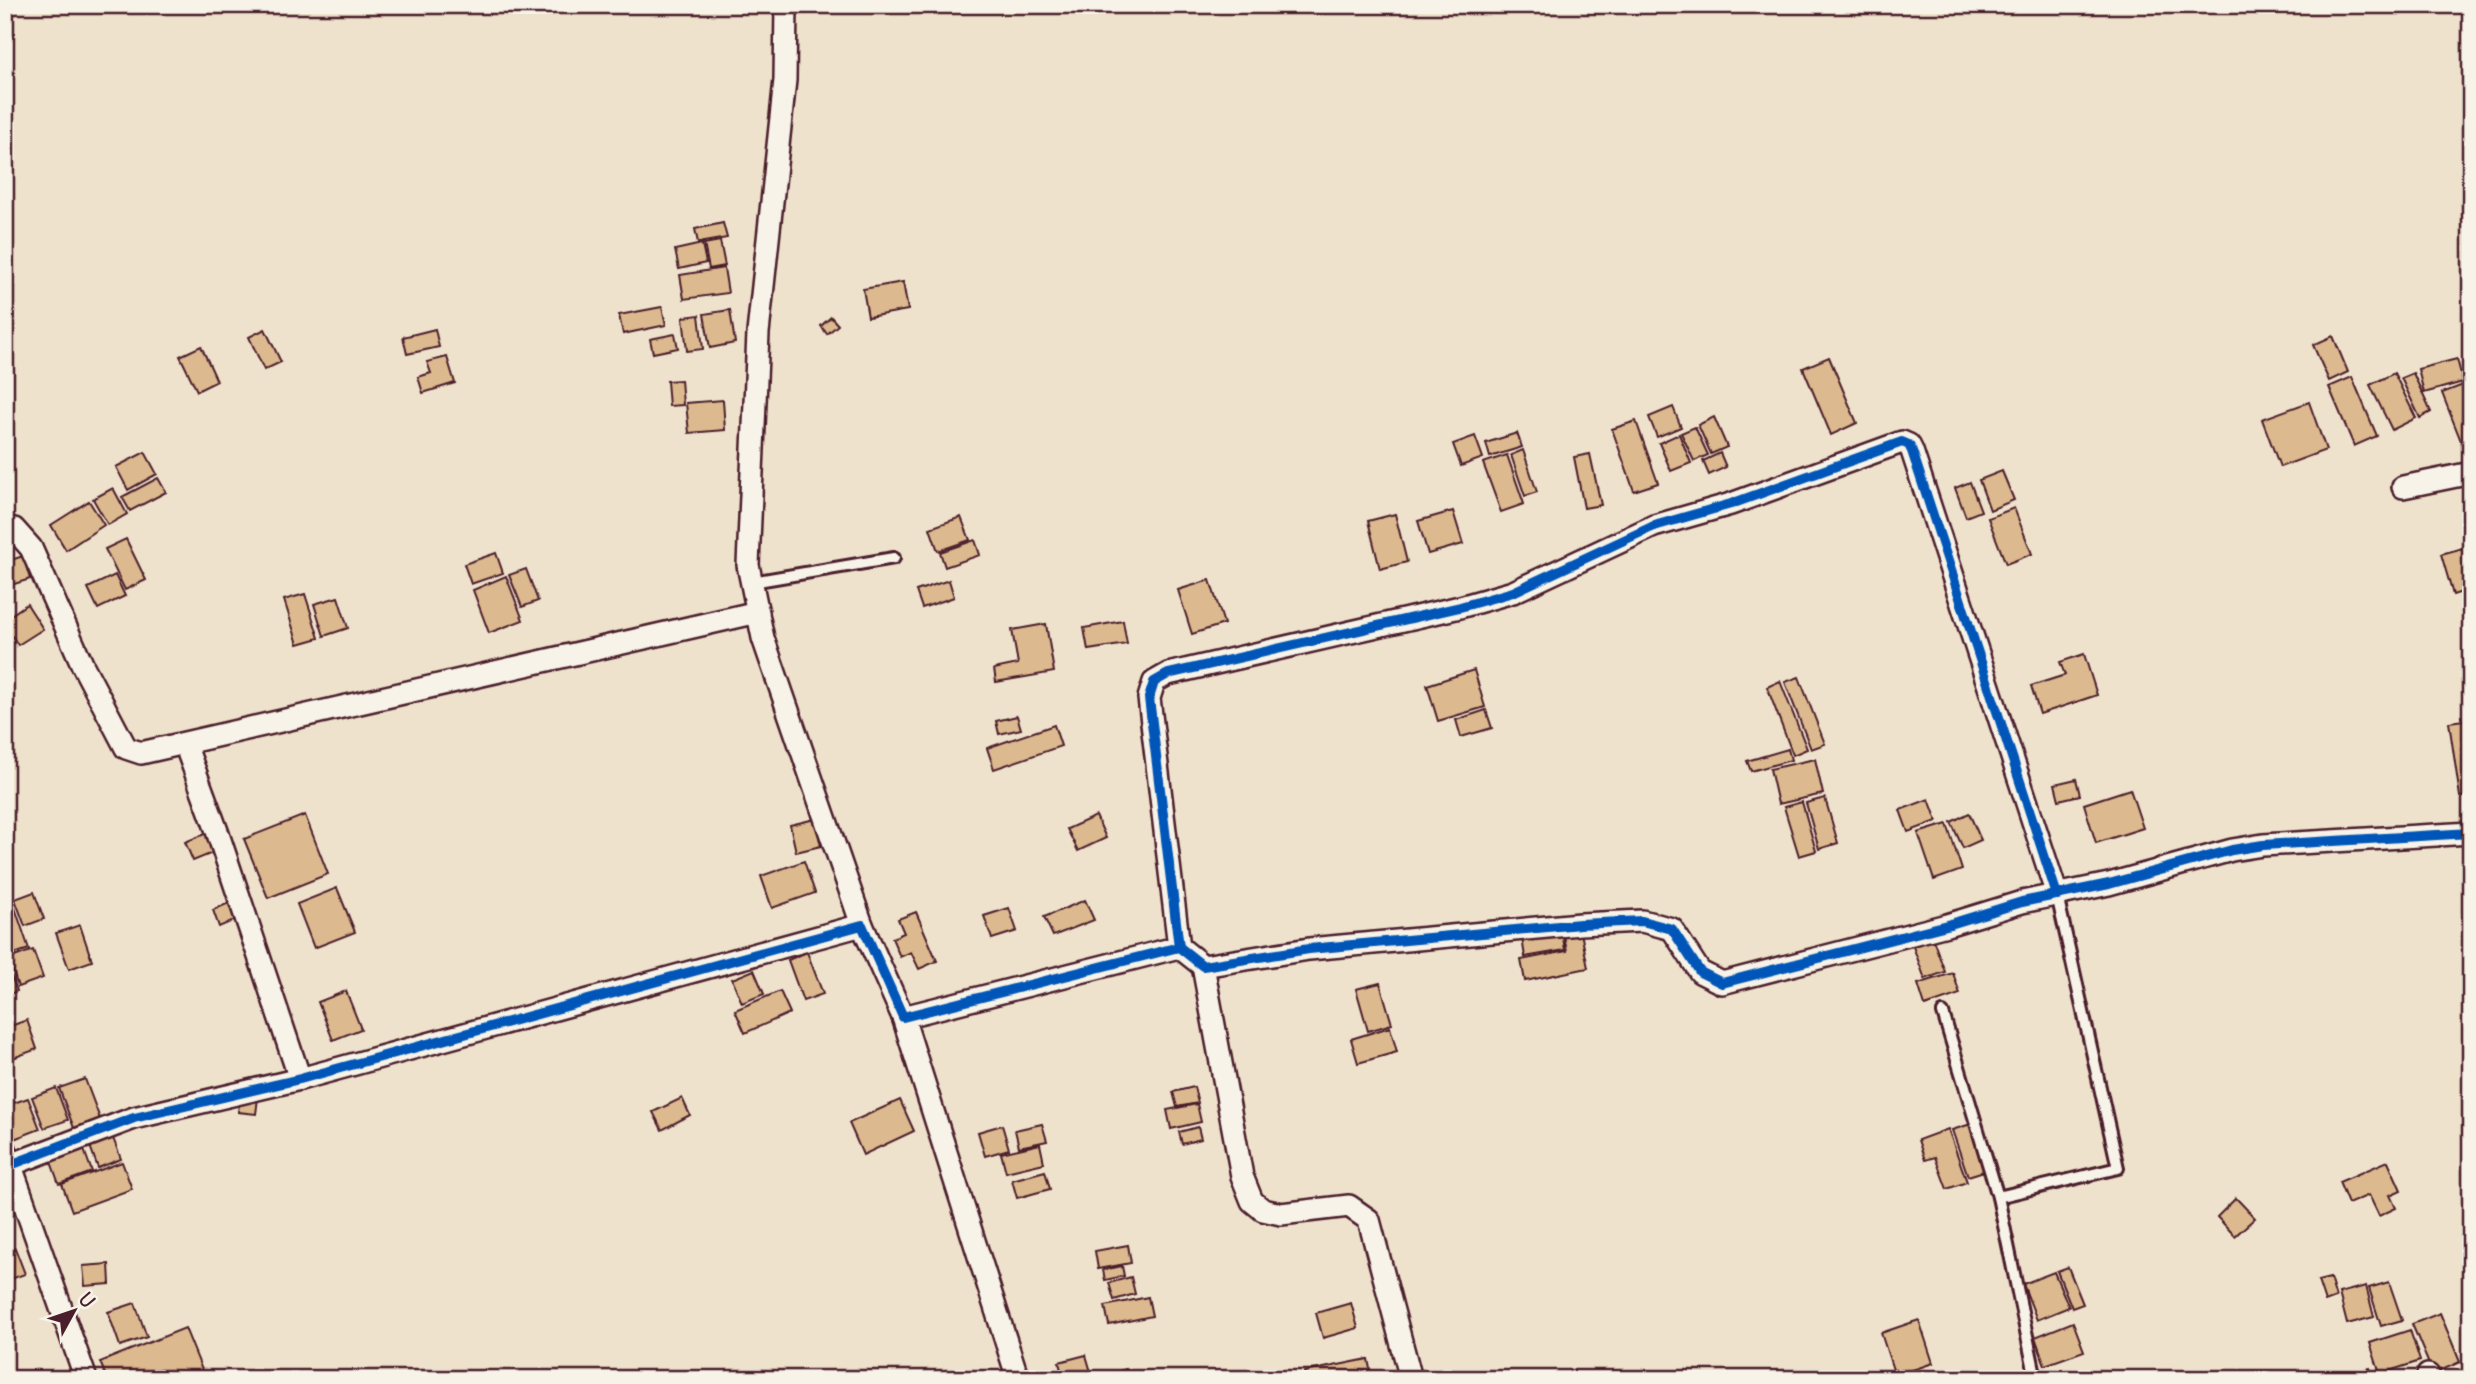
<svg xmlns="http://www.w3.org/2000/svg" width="2476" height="1384" font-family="Delius,sans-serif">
	<rect width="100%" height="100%" fill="#efe2cd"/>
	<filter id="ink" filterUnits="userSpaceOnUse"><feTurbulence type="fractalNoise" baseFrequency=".0143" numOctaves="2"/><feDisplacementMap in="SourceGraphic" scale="14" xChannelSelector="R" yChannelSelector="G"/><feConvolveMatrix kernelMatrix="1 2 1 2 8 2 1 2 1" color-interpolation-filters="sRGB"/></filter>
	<g filter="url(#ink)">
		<!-- building -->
		<g fill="#dcb98e" stroke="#4a1f2b" stroke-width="2">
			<polygon points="723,223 727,238 698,243 695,229"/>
			<polygon points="720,241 725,266 709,269 704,244"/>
			<polygon points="702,244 706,263 679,269 675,250"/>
			<polygon points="724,268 728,293 684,299 680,275"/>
			<polygon points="903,282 908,310 868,317 863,289"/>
			<polygon points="662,307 666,325 623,334 619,315"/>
			<polygon points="730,310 735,343 710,348 704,314"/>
			<polygon points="699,315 703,349 687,351 683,317"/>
			<polygon points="831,317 838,325 827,334 821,326"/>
			<polygon points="265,329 281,362 264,370 249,337"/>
			<polygon points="435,329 439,347 407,354 403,337"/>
			<polygon points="675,334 678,348 653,353 650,339"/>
			<polygon points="2333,336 2348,372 2329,381 2313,345"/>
			<polygon points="201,346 217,381 197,391 180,356"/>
			<polygon points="447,357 455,383 423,393 418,377 431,373 427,362"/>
			<polygon points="1829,357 1857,423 1831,435 1803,368"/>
			<polygon points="2457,359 2463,382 2424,393 2418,369"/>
			<polygon points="2394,373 2416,418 2392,430 2370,385"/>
			<polygon points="2413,373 2431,412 2420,418 2401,378"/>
			<polygon points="2352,377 2377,436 2354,446 2329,387"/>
			<polygon points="681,380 683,405 669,406 667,381"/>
			<polygon points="2471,382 2471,449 2465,451 2442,393"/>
			<polygon points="723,400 725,430 689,433 686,403"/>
			<polygon points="2309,402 2326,450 2280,467 2262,419"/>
			<polygon points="1673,407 1681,427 1657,437 1649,417"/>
			<polygon points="1714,417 1727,447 1711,454 1698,425"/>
			<polygon points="1636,421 1658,483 1634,491 1612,429"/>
			<polygon points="1695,427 1708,455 1694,461 1681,433"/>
			<polygon points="1517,433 1522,447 1490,457 1486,443"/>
			<polygon points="1679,434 1691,463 1671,471 1659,443"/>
			<polygon points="1475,436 1483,458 1461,466 1453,444"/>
			<polygon points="1523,450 1537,492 1525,496 1511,455"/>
			<polygon points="145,452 157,474 128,490 116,467"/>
			<polygon points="1720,453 1726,467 1709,475 1703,461"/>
			<polygon points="1590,454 1601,505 1584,508 1574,457"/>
			<polygon points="1507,455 1524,504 1501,512 1483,463"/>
			<polygon points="2002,471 2014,500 1990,510 1979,480"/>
			<polygon points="158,478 166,492 130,511 122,497"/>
			<polygon points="1970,482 1981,511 1966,517 1955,488"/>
			<polygon points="113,488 127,514 108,525 93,499"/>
			<polygon points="89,501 104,525 66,550 51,525"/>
			<polygon points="2014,508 2032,554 2006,564 1988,518"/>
			<polygon points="1453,511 1463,544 1428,554 1418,521"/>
			<polygon points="1395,514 1407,562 1380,569 1368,521"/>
			<polygon points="961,517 970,540 938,551 930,528"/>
			<polygon points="126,539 146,580 125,590 105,549"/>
			<polygon points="975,540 980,555 945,567 940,552"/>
			<polygon points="2463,548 2471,574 2471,589 2453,595 2441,554"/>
			<polygon points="496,553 503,573 471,584 464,564"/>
			<polygon points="23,556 30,579 5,587 5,562"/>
			<polygon points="526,569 538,601 522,607 509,575"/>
			<polygon points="115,575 125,596 98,609 88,588"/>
			<polygon points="506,576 523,620 489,633 473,590"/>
			<polygon points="949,580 954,597 922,608 916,591"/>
			<polygon points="1210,580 1224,624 1192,634 1178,590"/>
			<polygon points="305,594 319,638 298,644 284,600"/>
			<polygon points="338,597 348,628 324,636 314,604"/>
			<polygon points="27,604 43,629 18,645 5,626 5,619"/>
			<polygon points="1123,621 1127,644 1088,650 1084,628"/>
			<polygon points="1046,624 1054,672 996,682 994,669 1018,664 1012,630"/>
			<polygon points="2084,654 2097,695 2040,714 2031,686 2065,675 2060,662"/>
			<polygon points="1474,670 1485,707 1438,721 1427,685"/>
			<polygon points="1799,677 1825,744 1811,749 1785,682"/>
			<polygon points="1780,681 1807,749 1793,755 1767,687"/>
			<polygon points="1486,710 1492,728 1461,737 1456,720"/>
			<polygon points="1017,716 1021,729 999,734 996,721"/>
			<polygon points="2471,719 2471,796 2460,797 2449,722"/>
			<polygon points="1054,725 1061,746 994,769 987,748"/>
			<polygon points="1788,749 1791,760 1751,771 1747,761"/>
			<polygon points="1815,759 1823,794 1778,804 1770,769"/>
			<polygon points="2076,779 2080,795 2059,800 2055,784"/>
			<polygon points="2130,789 2143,828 2096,843 2084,804"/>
			<polygon points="1825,798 1838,843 1819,849 1806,803"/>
			<polygon points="1929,799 1937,821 1908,832 1900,810"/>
			<polygon points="1802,802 1816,851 1799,856 1784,807"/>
			<polygon points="1969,813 1981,840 1963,848 1951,822"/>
			<polygon points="305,815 328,874 268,898 244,839"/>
			<polygon points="1096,816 1106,838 1078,851 1067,829"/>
			<polygon points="815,819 821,846 796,852 790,825"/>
			<polygon points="1947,824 1962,870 1934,880 1918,833"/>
			<polygon points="212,831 220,850 193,861 185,842"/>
			<polygon points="804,861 815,893 772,908 761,876"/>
			<polygon points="337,888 355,932 314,948 297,904"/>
			<polygon points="34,892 44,919 25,926 15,899"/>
			<polygon points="1085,900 1094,920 1053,936 1044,917"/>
			<polygon points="13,902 29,949 5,957 5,905"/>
			<polygon points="229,903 235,920 219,927 213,910"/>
			<polygon points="1009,908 1017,931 992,939 984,916"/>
			<polygon points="916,912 937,961 919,969 911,952 900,957 892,938 904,933 898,919"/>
			<polygon points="80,925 92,961 69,969 56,933"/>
			<polygon points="1580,927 1588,968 1525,981 1521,960 1567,951 1563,931"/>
			<polygon points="1562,931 1565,950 1525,957 1522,938"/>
			<polygon points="1931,934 1945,972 1925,979 1911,941"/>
			<polygon points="33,950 43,978 18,987 9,959"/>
			<polygon points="807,952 823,994 803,1001 788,960"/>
			<polygon points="5,960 17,991 5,996"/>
			<polygon points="754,970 764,994 742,1003 732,979"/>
			<polygon points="1953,973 1960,994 1925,1006 1918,984"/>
			<polygon points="1380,983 1392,1024 1368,1031 1356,989"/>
			<polygon points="346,991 361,1029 333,1040 318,1002"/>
			<polygon points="780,991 790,1013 745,1033 735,1010"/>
			<polygon points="27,1020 37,1049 5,1061 5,1028"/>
			<polygon points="1390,1027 1397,1052 1358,1063 1351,1039"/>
			<polygon points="85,1079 100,1119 74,1128 59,1088"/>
			<polygon points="1194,1087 1198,1103 1177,1107 1173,1092"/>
			<polygon points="56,1088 68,1120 44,1128 32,1097"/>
			<polygon points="240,1096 258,1098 256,1114 238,1112"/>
			<polygon points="28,1098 40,1129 6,1142 5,1106"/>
			<polygon points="682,1098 690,1115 662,1130 653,1112"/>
			<polygon points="900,1100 914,1131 863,1155 849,1123"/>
			<polygon points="1197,1104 1201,1122 1171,1129 1167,1110"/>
			<polygon points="1042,1124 1047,1141 1019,1147 1015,1130"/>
			<polygon points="1971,1124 1987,1170 1968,1176 1952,1130"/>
			<polygon points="1002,1125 1009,1149 985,1156 978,1132"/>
			<polygon points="1198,1127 1201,1139 1182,1144 1179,1132"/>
			<polygon points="1948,1129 1967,1182 1947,1189 1935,1157 1925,1160 1918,1140"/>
			<polygon points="113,1138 121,1159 98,1168 90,1146"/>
			<polygon points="1040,1144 1044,1163 1006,1172 1001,1153"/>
			<polygon points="83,1147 92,1172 59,1184 50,1159"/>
			<polygon points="2388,1161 2401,1190 2390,1195 2396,1208 2379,1216 2369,1195 2348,1204 2339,1182"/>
			<polygon points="122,1162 132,1189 72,1211 62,1184"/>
			<polygon points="1045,1171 1050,1189 1017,1198 1012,1180"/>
			<polygon points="2236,1198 2255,1218 2235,1236 2217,1217"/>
			<polygon points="1128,1245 1131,1263 1098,1269 1095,1251"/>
			<polygon points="15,1248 25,1274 5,1281 5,1252"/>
			<polygon points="109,1264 110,1284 85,1286 83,1266"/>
			<polygon points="1122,1266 1124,1276 1105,1280 1103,1270"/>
			<polygon points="2068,1267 2083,1304 2072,1308 2057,1271"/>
			<polygon points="2054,1272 2069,1307 2037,1320 2023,1284"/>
			<polygon points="1131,1277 1135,1294 1114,1300 1109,1283"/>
			<polygon points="2330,1278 2336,1298 2325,1302 2318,1281"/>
			<polygon points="2389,1282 2402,1320 2381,1326 2369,1288"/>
			<polygon points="2366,1286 2374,1317 2347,1324 2339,1293"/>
			<polygon points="1148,1297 1152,1316 1109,1325 1105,1306"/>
			<polygon points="135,1303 147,1337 120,1346 108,1312"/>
			<polygon points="1351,1303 1358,1328 1323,1338 1316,1313"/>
			<polygon points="2440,1313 2460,1362 2433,1374 2412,1324"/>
			<polygon points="1919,1320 1933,1363 1895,1376 1881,1333"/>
			<polygon points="2073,1322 2084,1351 2045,1365 2035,1337"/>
			<polygon points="185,1328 204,1375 195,1379 164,1379 160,1369 137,1379 128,1379 126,1374 107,1379 100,1362"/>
			<polygon points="2410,1330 2420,1361 2380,1374 2370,1343"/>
			<polygon points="1086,1355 1093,1379 1063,1379 1059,1362"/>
			<polygon points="1368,1359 1372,1379 1306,1379 1304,1372"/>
			<polygon points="2370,1368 2373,1379 2342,1379 2341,1377"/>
			<polygon points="1126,1369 1129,1379 1096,1379 1096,1378"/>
		</g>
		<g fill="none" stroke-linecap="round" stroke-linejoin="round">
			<!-- service casing -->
			<g stroke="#4a1f2b" stroke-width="16">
				<g id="service">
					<polyline points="752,582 894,558"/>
					<polyline points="1943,1013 1998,1197"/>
					<polyline points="2036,1379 1998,1197 2118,1168 2057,895"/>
				</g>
			</g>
			<!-- minor casing -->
			<g stroke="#4a1f2b" stroke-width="26">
				<g id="minor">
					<polyline points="786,5 785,80 758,333 748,565 763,638 862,925"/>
					<polyline points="2403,487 2471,473"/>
					<polyline points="5,528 14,529 31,548 83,666 126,748 141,753 758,612"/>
					<polyline points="185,744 217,831 300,1079"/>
					<polyline points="1179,947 1149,698 1154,682 1168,674 1460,607 1513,592 1654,526 1731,504 1902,442 1909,445 1912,451 2057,895"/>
					<polyline points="1203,966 1242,1176 1252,1201 1263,1210 1281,1214 1349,1206 1369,1220 1411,1379"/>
					<polyline points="903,1017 1018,1379"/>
					<polyline points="5,1149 86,1379"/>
					<polyline points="5,1167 134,1118 300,1079 862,925 903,1017 1179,947 1203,966 1309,949 1580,924 1642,921 1672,929 1700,972 1722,983 1947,925 2022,902 2109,884 2232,850 2263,845 2471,833"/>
					<polyline points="2428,1375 2430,1379"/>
				</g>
			</g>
			<!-- service -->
			<use href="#service" stroke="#f7f3e8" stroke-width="10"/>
			<!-- minor -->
			<use href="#minor" stroke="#f7f3e8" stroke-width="21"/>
			<!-- cycleway casing -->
			<g stroke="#f7f3e8" stroke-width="15">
				<g id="cycleway">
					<polyline points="1179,947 1149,698 1154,682 1168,674 1460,607 1513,592 1654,526 1731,504 1902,442 1909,445 1912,451 2057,895"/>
					<polyline points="5,1167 134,1118 300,1079 862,925 903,1017 1179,947 1203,966 1309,949 1580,924 1642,921 1672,929 1700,972 1722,983 1947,925 2022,902 2109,884 2232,850 2263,845 2471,833"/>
				</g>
			</g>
			<!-- cycleway -->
			<use href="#cycleway" stroke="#0057b8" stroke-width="10"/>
		</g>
	</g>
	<!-- margin -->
	<rect width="2476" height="1384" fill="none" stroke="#f7f3e8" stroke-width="28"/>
	<rect x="14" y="14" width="2448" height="1356" fill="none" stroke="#4a1f2b" stroke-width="2.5" filter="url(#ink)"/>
	<!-- north arrow -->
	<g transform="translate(74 1311) rotate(50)" stroke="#f7f3e8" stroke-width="5" paint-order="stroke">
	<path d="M0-5L12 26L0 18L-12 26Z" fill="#4a1f2b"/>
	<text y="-10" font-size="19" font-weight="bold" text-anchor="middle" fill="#4a1f2b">U</text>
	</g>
</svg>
